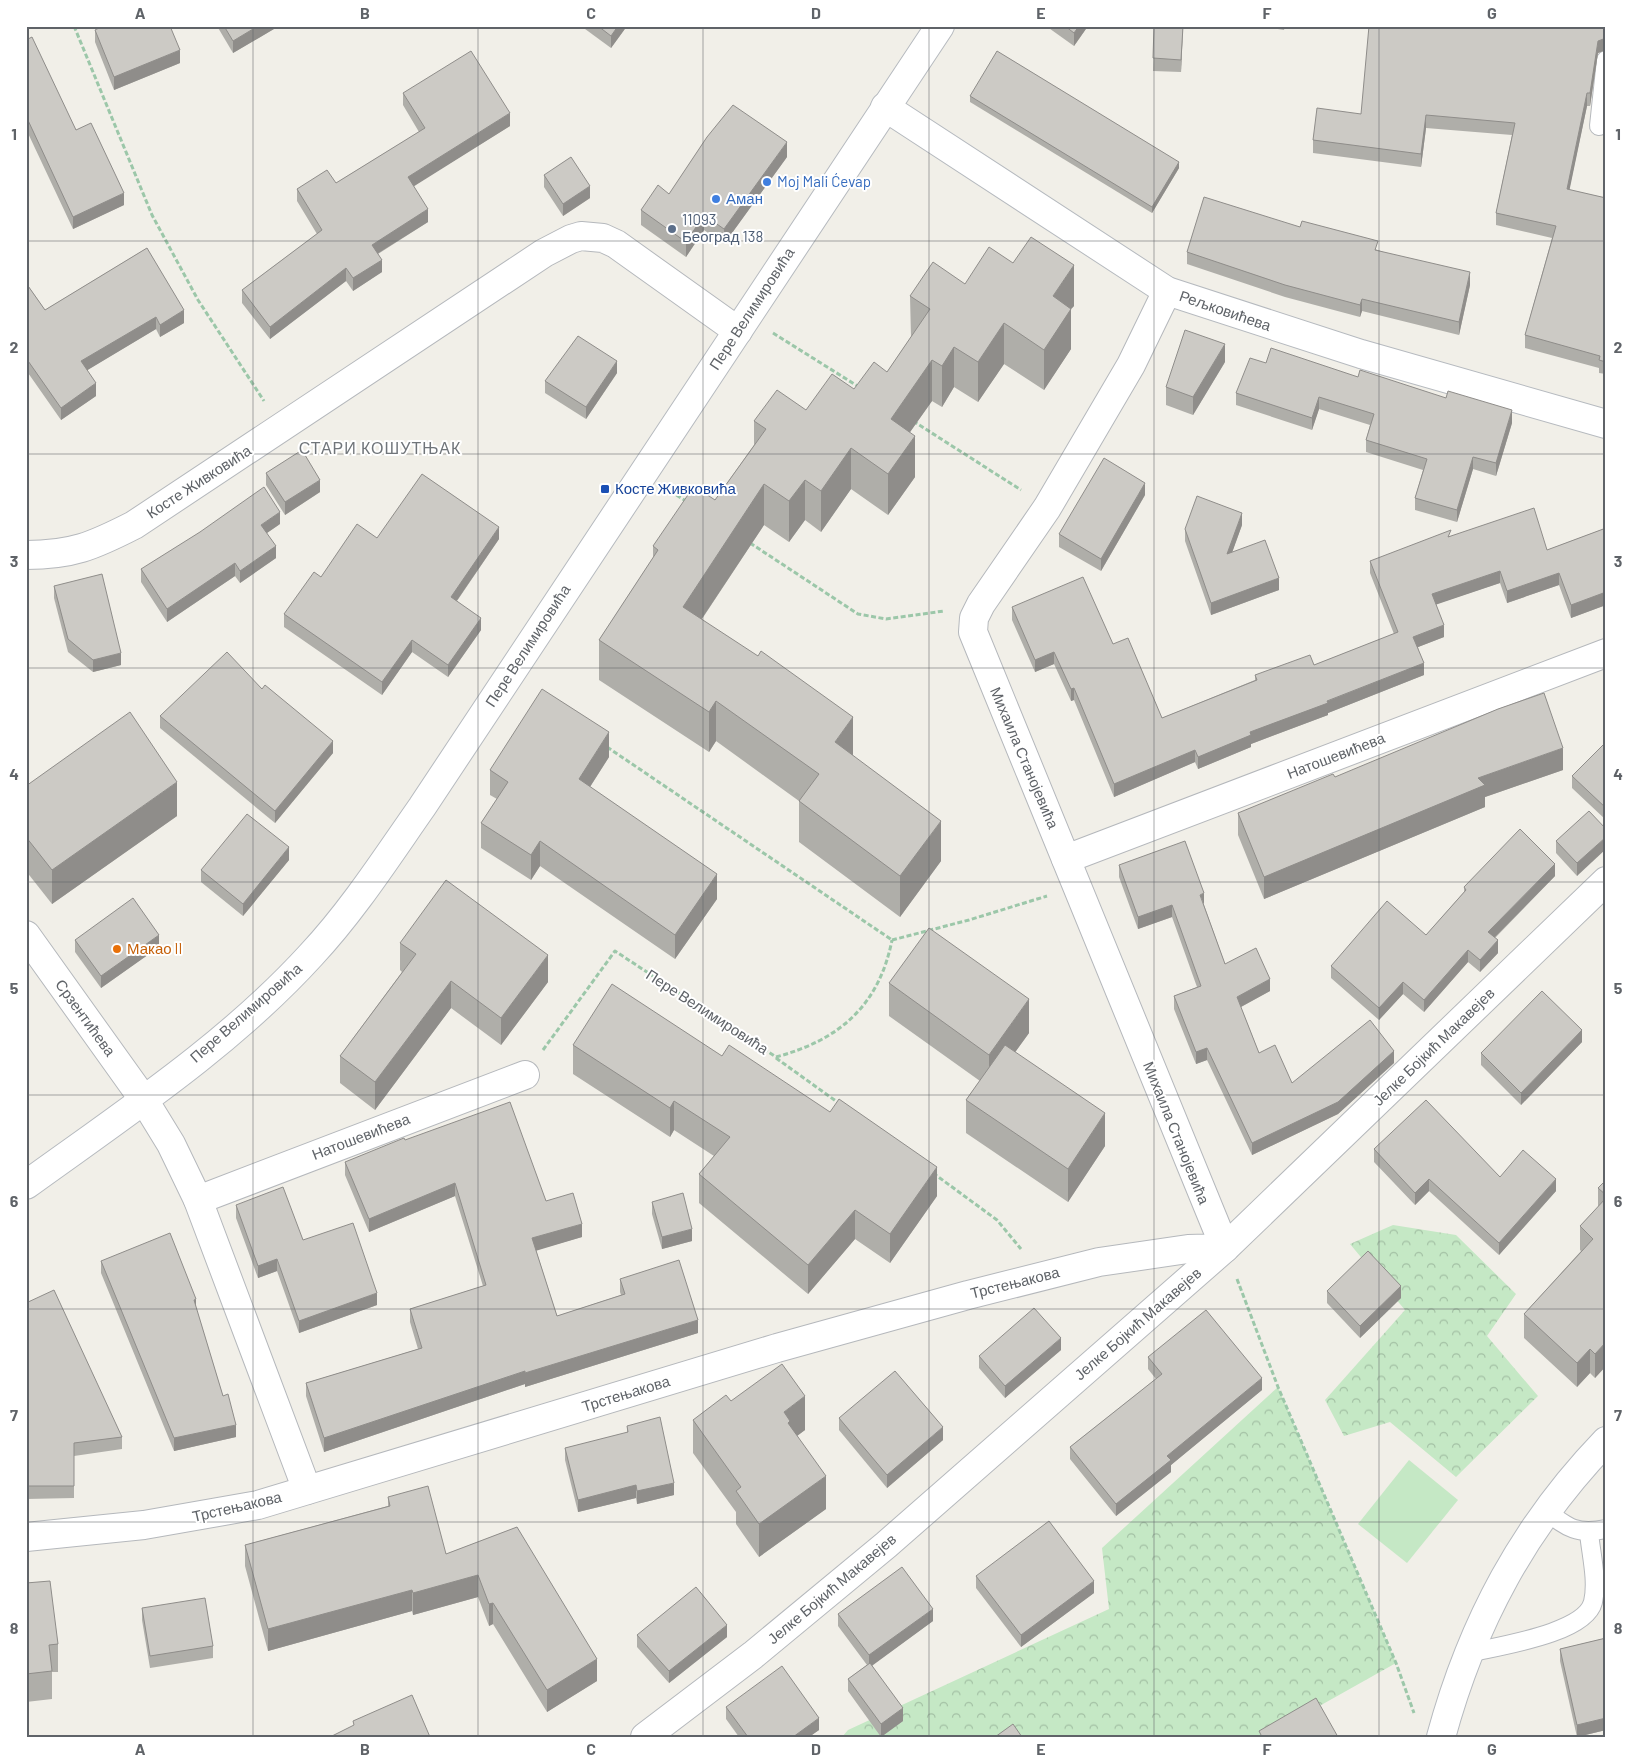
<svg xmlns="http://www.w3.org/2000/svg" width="1632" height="1763" font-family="Barlow,sans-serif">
	<defs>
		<pattern id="forest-crowns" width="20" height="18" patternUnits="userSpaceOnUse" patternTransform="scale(1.25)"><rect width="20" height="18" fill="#c5e8c5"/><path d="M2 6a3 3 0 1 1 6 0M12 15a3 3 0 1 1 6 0" fill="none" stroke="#a3c0a4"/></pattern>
	</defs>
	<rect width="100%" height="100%" fill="#f1efe8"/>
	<!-- green -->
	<polygon fill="#c5e8c5" points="1409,1460 1458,1500 1407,1563 1358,1524"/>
	<!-- forest -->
	<g fill="url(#forest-crowns)">
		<polygon points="1393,1225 1456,1235 1516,1294 1487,1336 1538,1396 1456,1477 1390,1422 1344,1436 1325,1400 1405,1310 1350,1244"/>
		<polygon points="1278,1387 1396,1663 1264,1737 842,1737 848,1730 1109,1609 1102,1548"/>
	</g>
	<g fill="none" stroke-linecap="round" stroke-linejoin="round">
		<!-- lane casing -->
		<g stroke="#b5b8bc" stroke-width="20">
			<g id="lane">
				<polyline points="1599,126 1606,60"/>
				<path d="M1546,1511c22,17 31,24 60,18"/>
				<path d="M1469,1653c28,-7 116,-19 124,-51 5,-21 -2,-48 -4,-69"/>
			</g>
		</g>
		<!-- street casing -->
		<g stroke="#b5b8bc" stroke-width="30">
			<g id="street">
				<path d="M26,555c46,0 67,-9 108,-30l410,-272 27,-14 10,-3 22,2 13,6 122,87"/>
				<polyline points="1066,859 1606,653"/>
				<polyline points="26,935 144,1100 171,1144 198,1200 307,1490"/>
				<polyline points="198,1200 525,1075"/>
				<polyline points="26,1537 144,1525 258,1505 777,1348 968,1295 1099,1262 1188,1249 1225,1248 973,632 974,618 981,604 1047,508 1131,365 1167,291"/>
				<polyline points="645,1737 753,1655 886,1545 1225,1248 1606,881"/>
			</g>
		</g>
		<!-- secondary casing -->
		<g stroke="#b6babf" stroke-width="30">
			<g id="secondary">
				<polyline points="885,107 1167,291 1361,354 1606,424"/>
				<path d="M26,1185c98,-71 203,-140 285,-230 42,-45 76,-98 111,-148l518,-781"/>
				<path d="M1441,1737c31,-114 83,-211 165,-296"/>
			</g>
		</g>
		<!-- path -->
		<g stroke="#9cc7a9" stroke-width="3" stroke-dasharray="5 2.5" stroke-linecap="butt">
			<polyline points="74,26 152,215 198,300 264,401"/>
			<polyline points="773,333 859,387"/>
			<polyline points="913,421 1021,490"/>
			<polyline points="670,491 686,501"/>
			<polyline points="750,543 858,614 886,619 944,611"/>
			<polyline points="607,747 892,940"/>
			<polyline points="892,940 969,920 1047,896"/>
			<path d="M543,1050l72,-99 161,106c63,-17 103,-51 116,-117"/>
			<polyline points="776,1058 840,1104"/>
			<polyline points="933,1173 997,1220 1021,1249"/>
			<polyline points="1237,1279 1278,1387 1396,1663 1414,1713"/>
		</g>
		<!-- lane -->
		<use href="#lane" stroke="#fff" stroke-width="18"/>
		<!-- street -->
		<use href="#street" stroke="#fff" stroke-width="28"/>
		<!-- secondary -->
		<use href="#secondary" stroke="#fff" stroke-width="28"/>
	</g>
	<!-- wall -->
	<g fill="#afaea9">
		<polygon points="217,26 279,26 233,53"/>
		<polygon points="581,26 627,26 611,48"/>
		<polygon points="1046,26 1088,26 1074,46"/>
		<polygon points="1154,26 1183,26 1181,72 1153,71"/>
		<polygon points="1260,26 1285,26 1284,30"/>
		<polygon points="1606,26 1606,50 1598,53 1590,106 1587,106 1569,190 1606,198 1606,374 1599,373 1599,368 1525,348 1525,335 1552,238 1496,225 1496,213 1512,135 1426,128 1421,167 1313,153 1313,140 1361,114"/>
		<polygon points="95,30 180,63 114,90 95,42"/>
		<polygon points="26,40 76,130 124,205 73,229 26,129"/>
		<polygon points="403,93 510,126 413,186 428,222 378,254 382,272 353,291 346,281 270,339 242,303 242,290 317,234 297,201 297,189 336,183 419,132 403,105"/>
		<polygon points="970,96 1179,168 1152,213 970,102"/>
		<polygon points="787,157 724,244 704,230 686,257 641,225 641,210 669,194"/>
		<polygon points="544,175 590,198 563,216 544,187"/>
		<polygon points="1300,227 1378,250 1470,285 1459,335 1362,311 1360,317 1285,297 1187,264 1187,252"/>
		<polygon points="147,248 184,323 160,337 156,329 87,370 96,396 61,420 26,370 26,283 45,310"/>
		<polygon points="965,284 1074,306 1071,309 1071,349 1044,390 1004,364 978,402 954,387 942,407 932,401 910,432 915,477 888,515 851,489 821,532 805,520 789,542 764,525 702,619 853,756 941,861 900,917 799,842 799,801 716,741 709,752 599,680 599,640 653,558 653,546 715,500 754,445 754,421 806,410 854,389 887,372 911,337 910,296"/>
		<polygon points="1225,362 1193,415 1166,405 1166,387"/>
		<polygon points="1266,363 1358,377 1512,423 1496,476 1473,469 1457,522 1415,510 1415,498 1423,470 1366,452 1366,440 1370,425 1319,409 1312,430 1236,405 1236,393"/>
		<polygon points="617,373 586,419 545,393 545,381"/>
		<polygon points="266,473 320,492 285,515 266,485"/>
		<polygon points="1145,495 1101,571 1059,547 1059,534"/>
		<polygon points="280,524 267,533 276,558 240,583 235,576 167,622 141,582 141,569"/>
		<polygon points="1242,525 1232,552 1279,590 1211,615 1185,541 1185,529"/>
		<polygon points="1606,528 1606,605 1571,618 1559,585 1507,603 1500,583 1436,604 1444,637 1418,647 1424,675 1328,713 1328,715 1251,744 1251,747 1198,769 1195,762 1114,797 1074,700 1071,701 1054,664 1035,672 1012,620 1012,607 1113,644 1162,718 1255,680 1255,675 1314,665 1394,634 1370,573 1370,561 1451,536 1547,550"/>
		<polygon points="377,538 499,539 457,601 481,630 448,677 412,652 382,695 284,627 284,614 321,577"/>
		<polygon points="54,586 121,665 93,672 68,652 54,598"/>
		<polygon points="262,689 333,753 275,823 160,728 160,716"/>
		<polygon points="1606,742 1606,820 1572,788 1572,776"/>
		<polygon points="609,757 590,787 717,899 675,959 540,866 531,880 481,848 481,823 497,799 490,795 490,770"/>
		<polygon points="1563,770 1485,797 1485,807 1264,899 1238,835 1238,813 1335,777"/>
		<polygon points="26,786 177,816 52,904 26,871"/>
		<polygon points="1606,829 1577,876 1556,853 1556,841"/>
		<polygon points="289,860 243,916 201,882 201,870"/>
		<polygon points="1119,865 1204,905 1225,964 1270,991 1241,1007 1259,1053 1292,1083 1394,1063 1338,1114 1252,1155 1207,1060 1196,1064 1174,1009 1174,996 1197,987 1172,917 1138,929 1119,877"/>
		<polygon points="1555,876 1495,938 1498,953 1480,972 1468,962 1424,1012 1403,994 1379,1020 1331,978 1331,966 1426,935 1464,892 1464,887"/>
		<polygon points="75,940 159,947 101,988 75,952"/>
		<polygon points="400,943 548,982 501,1045 451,1008 375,1110 340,1083 340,1056 402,972 400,970"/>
		<polygon points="889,983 1029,1033 1015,1052 1105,1146 1068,1202 966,1133 966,1100 980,1081 889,1016"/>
		<polygon points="1582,1042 1521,1105 1481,1065 1481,1053"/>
		<polygon points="573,1045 937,1196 890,1263 855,1239 808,1294 699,1203 699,1174 714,1156 674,1130 670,1137 573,1074"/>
		<polygon points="405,1140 546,1201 582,1237 536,1250 557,1316 621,1295 620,1292 620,1279 698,1333 525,1387 525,1384 324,1452 306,1396 306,1383 418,1349 410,1322 410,1309 483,1286 455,1196 369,1232 345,1175 345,1162"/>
		<polygon points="1374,1149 1500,1177 1556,1191 1499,1255 1429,1191 1415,1205 1374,1162"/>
		<polygon points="1606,1180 1606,1366 1595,1378 1590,1373 1577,1387 1524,1338 1524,1314 1581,1251 1580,1250 1580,1226 1598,1207 1598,1188"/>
		<polygon points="652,1202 692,1241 662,1249 652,1214"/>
		<polygon points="236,1205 377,1305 299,1333 277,1271 258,1278 236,1218"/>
		<polygon points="101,1261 196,1308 223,1396 236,1437 174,1451 101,1273"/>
		<polygon points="1327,1291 1401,1298 1360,1338 1327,1303"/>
		<polygon points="26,1303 122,1437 122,1449 74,1456 74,1498 26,1499"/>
		<polygon points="1061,1350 1005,1398 979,1368 979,1356"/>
		<polygon points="1148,1357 1262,1390 1171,1465 1171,1472 1116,1516 1070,1459 1070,1447 1156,1379 1148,1369"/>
		<polygon points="731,1401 805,1430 797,1436 826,1509 759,1557 736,1524 736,1512 693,1453 693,1420"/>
		<polygon points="839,1418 943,1440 887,1488 839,1430"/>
		<polygon points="627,1426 674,1495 637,1504 636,1498 578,1512 565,1460 565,1448 627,1433"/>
		<polygon points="388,1497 446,1554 517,1527 597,1681 547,1712 493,1624 489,1626 478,1597 413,1615 412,1611 268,1651 245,1566 245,1545 388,1506"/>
		<polygon points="976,1576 1094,1593 1021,1647 976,1588"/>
		<polygon points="26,1583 58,1644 58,1672 52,1672 52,1699 26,1702"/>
		<polygon points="142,1608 213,1646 213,1658 150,1668 142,1620"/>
		<polygon points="838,1614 933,1621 872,1665 903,1721 881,1737 848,1691 848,1679 867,1665 838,1626"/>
		<polygon points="637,1635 727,1637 669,1683 637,1647"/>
		<polygon points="1606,1638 1606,1730 1577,1737 1560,1661 1560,1649"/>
		<polygon points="726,1707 819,1730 809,1737 739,1737 726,1719"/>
	</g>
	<!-- shaded-wall -->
	<g fill="#8f8d8a">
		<polygon points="258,26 279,26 233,53 233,41"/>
		<polygon points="618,26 627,26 611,48 611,36"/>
		<polygon points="1079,26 1088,26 1074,46 1074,33"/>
		<polygon points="1183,26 1181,72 1181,60"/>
		<polygon points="1606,38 1606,50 1598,53 1590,106 1590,93 1598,41"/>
		<polygon points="180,50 180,63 114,90 114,77"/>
		<polygon points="1587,93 1587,106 1567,202 1567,189"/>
		<polygon points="510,113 510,126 408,190 408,177"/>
		<polygon points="1426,115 1426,128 1421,167 1421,154"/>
		<polygon points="787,142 787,157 724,244 724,229"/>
		<polygon points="1179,162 1179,168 1152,213 1152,207"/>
		<polygon points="590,186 590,198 563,216 563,204"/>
		<polygon points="124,193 124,205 73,229 73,217"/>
		<polygon points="428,209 428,222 372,257 372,245"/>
		<polygon points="704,215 704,230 686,257 686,242"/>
		<polygon points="382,260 382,272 353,291 353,278"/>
		<polygon points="1074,265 1074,306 1071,309 1071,349 1044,390 1044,350 1053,296"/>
		<polygon points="346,268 346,281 270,339 270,327"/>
		<polygon points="1470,272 1470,285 1459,335 1459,322"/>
		<polygon points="1362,299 1362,311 1360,317 1360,305"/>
		<polygon points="184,310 184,323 160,337 160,325"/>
		<polygon points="156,317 156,329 81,374 81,361"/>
		<polygon points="1004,323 1004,364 978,402 978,362"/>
		<polygon points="1225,344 1225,362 1193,415 1193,397"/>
		<polygon points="954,347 954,387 942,407 942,366"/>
		<polygon points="932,360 932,401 891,459 891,419"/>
		<polygon points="617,361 617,373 586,419 586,407"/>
		<polygon points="96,383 96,396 61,420 61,408"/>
		<polygon points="1319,397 1319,409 1312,430 1312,418"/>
		<polygon points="1512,410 1512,423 1496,476 1496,463"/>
		<polygon points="915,436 915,477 888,515 888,474"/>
		<polygon points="851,448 851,489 821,532 821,491"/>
		<polygon points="1473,457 1473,469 1457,522 1457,510"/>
		<polygon points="320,480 320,492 285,515 285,502"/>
		<polygon points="805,480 805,520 789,542 789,501"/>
		<polygon points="1145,483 1145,495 1101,571 1101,559"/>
		<polygon points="764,484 764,525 683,647 683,607"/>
		<polygon points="280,512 280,524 261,537 261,525"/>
		<polygon points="1242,513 1242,525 1227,567 1227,554"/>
		<polygon points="499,527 499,539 451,609 451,597"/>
		<polygon points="276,546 276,558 240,583 240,571"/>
		<polygon points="235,563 235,576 167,622 167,609"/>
		<polygon points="1500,571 1500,583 1432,606 1432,594"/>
		<polygon points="1559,573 1559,585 1507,603 1507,591"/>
		<polygon points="1279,578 1279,590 1211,615 1211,603"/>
		<polygon points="1606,592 1606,605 1571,618 1571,605"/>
		<polygon points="481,618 481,630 448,677 448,665"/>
		<polygon points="1444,625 1444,637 1413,649 1413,637"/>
		<polygon points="412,640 412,652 382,695 382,682"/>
		<polygon points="1054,652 1054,664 1035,672 1035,660"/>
		<polygon points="121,653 121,665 93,672 93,660"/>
		<polygon points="1424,663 1424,675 1328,713 1328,715 1251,744 1251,747 1198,769 1198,757 1250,732"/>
		<polygon points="1074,688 1074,700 1071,701 1071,689"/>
		<polygon points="716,701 716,741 709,752 709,712"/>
		<polygon points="853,717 853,758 835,742"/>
		<polygon points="609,732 609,757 579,804 579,779"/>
		<polygon points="333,741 333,753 275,823 275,811"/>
		<polygon points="1563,748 1563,770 1485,797 1485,807 1264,899 1264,877 1478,778"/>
		<polygon points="1195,750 1195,762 1114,797 1114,784"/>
		<polygon points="177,782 177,816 52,904 52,870"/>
		<polygon points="941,821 941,861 900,917 900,876"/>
		<polygon points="1606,837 1606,849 1577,876 1577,863"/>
		<polygon points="540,841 540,866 531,880 531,855"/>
		<polygon points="289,847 289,860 243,916 243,904"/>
		<polygon points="1555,864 1555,876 1488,944 1488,932"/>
		<polygon points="717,874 717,899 675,959 675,935"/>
		<polygon points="1204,893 1204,905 1200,895"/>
		<polygon points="1172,905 1172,917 1138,929 1138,917"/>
		<polygon points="159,935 159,947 101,988 101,976"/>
		<polygon points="1498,940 1498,953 1480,972 1480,960"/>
		<polygon points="1468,950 1468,962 1424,1012 1424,1000"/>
		<polygon points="548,955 548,982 501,1045 501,1018"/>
		<polygon points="1270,979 1270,991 1237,1009 1237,997"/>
		<polygon points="451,981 451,1008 375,1110 375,1082"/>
		<polygon points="1403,982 1403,994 1379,1020 1379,1008"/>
		<polygon points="1029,999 1029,1033 989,1088 989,1055"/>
		<polygon points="1582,1030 1582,1042 1521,1105 1521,1093"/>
		<polygon points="1207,1048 1207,1060 1196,1064 1196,1052"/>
		<polygon points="1394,1051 1394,1063 1338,1114 1252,1155 1252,1143"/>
		<polygon points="674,1101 674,1130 670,1137 670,1108"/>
		<polygon points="1105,1113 1105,1146 1068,1202 1068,1169"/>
		<polygon points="937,1167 937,1196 890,1263 890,1234"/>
		<polygon points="1429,1179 1429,1191 1415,1205 1415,1193"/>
		<polygon points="1556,1179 1556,1191 1499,1255 1499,1243"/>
		<polygon points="455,1183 455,1196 369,1232 369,1219"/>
		<polygon points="855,1210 855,1239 808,1294 808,1265"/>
		<polygon points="582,1224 582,1237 532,1252 532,1238"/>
		<polygon points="692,1229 692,1241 662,1249 662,1237"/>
		<polygon points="277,1259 277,1271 258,1278 258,1266"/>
		<polygon points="1401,1286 1401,1298 1360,1338 1360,1326"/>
		<polygon points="377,1293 377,1305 299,1333 299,1321"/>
		<polygon points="196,1299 196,1311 194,1300"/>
		<polygon points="698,1320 698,1333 525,1387 525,1373"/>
		<polygon points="1061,1338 1061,1350 1005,1398 1005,1386"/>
		<polygon points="1606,1342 1606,1366 1595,1378 1595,1354"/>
		<polygon points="1590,1349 1590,1373 1577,1387 1577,1363"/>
		<polygon points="525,1371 525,1384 324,1452 324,1438"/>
		<polygon points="1262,1378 1262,1390 1171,1465 1171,1472 1116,1516 1116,1504 1167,1456"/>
		<polygon points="805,1396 805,1430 790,1441 784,1412"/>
		<polygon points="236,1425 236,1437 174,1451 174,1438"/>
		<polygon points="943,1427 943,1440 887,1488 887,1475"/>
		<polygon points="826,1476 826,1509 759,1557 759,1524"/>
		<polygon points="674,1483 674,1495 637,1504 637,1491"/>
		<polygon points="636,1485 636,1498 578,1512 578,1500"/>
		<polygon points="478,1575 478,1597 413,1615 413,1593"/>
		<polygon points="1094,1581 1094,1593 1021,1647 1021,1635"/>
		<polygon points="412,1590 412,1611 268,1651 268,1629"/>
		<polygon points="493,1603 493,1624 489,1626 489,1604"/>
		<polygon points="933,1609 933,1621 869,1668 869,1655"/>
		<polygon points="727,1625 727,1637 669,1683 669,1671"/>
		<polygon points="597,1659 597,1681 547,1712 547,1690"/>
		<polygon points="903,1708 903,1721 881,1737 881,1724"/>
		<polygon points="819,1718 819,1730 809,1737 793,1737"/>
		<polygon points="1606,1718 1606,1730 1577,1737 1577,1725"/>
	</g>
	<!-- building -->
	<g fill="#cccac5" stroke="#8f8d8a">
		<polygon points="103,26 170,26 180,50 114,77 95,30"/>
		<polygon points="224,26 258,26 233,41"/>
		<polygon points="598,26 618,26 611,36"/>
		<polygon points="1065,26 1079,26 1074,33"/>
		<polygon points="1154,26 1183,26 1181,60 1153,58"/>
		<polygon points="1369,26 1606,26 1606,38 1598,41 1590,93 1587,93 1567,189 1606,198 1606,362 1599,360 1600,356 1525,335 1556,226 1496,213 1515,123 1426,115 1421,154 1313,140 1317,108 1361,114"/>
		<polygon points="32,37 76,130 91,123 124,193 73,217 26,116 26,40"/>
		<polygon points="471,51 510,113 408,177 428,209 372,245 382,260 353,278 346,268 270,327 242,290 322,230 297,189 327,170 336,183 425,128 403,93"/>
		<polygon points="997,51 1179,162 1152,207 970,96"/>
		<polygon points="733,105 787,142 724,229 704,215 686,242 641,210 658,185 669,194 707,137"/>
		<polygon points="571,157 590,186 563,204 544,175"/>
		<polygon points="1204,197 1300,227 1302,221 1378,241 1375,250 1470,272 1459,322 1362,299 1360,305 1285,285 1187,252"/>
		<polygon points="1031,237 1074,265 1053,296 1071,309 1044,350 1004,323 978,362 954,347 942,366 932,360 891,419 915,436 888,474 851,448 821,491 805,480 789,501 764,484 683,607 758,656 761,651 853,717 835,742 941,821 900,876 799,801 819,774 716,701 709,712 599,640 658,550 653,546 694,486 715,500 766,429 754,421 777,390 806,410 832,374 854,389 874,362 887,372 930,309 910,296 933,262 965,284 989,247 1013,263"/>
		<polygon points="147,248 184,310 160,325 156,317 81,361 96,383 61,408 26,358 26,283 45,310"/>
		<polygon points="1185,330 1225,344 1193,397 1166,387"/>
		<polygon points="578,336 617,361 586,407 545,381"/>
		<polygon points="1271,348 1358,377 1360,370 1446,398 1448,391 1512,410 1496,463 1473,457 1457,510 1415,498 1427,459 1366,440 1374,414 1319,397 1312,418 1236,393 1250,358 1266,363"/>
		<polygon points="302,450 320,480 285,502 266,473"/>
		<polygon points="1104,458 1145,483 1101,559 1059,534"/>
		<polygon points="422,474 499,527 451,597 481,618 448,665 412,640 382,682 284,614 314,572 321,577 357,524 377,538"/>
		<polygon points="264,487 280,512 261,525 276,546 240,571 235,563 167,609 141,569 200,532"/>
		<polygon points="1197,496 1242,513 1227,554 1265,540 1279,578 1211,603 1185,529"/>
		<polygon points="1534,508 1547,550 1606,528 1606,592 1571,605 1559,573 1507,591 1500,571 1432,594 1444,625 1413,637 1424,663 1327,701 1328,703 1250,732 1251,735 1198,757 1195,750 1114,784 1074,688 1071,689 1054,652 1035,660 1012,607 1083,577 1113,644 1128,638 1162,718 1257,680 1255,675 1310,655 1314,665 1398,632 1370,561 1451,530 1448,537"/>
		<polygon points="102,574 121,653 93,660 68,639 54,586"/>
		<polygon points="227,652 262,689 265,685 333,741 275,811 160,716"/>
		<polygon points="542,689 609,732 579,779 717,874 675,935 540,841 531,855 481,823 508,782 490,770"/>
		<polygon points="1544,693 1563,748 1478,778 1485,785 1264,877 1238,813 1333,774 1335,777 1498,709"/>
		<polygon points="130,712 177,782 52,870 26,837 26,786"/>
		<polygon points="1606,742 1606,808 1572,776"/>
		<polygon points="1589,811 1606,829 1606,837 1577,863 1556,841"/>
		<polygon points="247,814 289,847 243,904 201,870"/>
		<polygon points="1520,829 1555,864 1488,932 1498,940 1480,960 1468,950 1424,1000 1403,982 1379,1008 1331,966 1387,901 1426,935 1466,890 1464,887"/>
		<polygon points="1185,841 1204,893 1200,895 1225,964 1256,948 1270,979 1237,997 1259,1053 1275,1045 1292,1083 1370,1020 1394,1051 1338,1102 1252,1143 1207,1048 1196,1052 1174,996 1201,986 1172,905 1138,917 1119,865"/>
		<polygon points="446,880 548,955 501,1018 451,981 375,1082 340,1056 416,954 400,943"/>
		<polygon points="133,898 159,935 101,976 75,940"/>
		<polygon points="929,928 1029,999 989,1055 889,983"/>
		<polygon points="612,984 722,1056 729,1045 830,1112 839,1099 937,1167 890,1234 855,1210 808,1265 699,1174 730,1137 674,1101 670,1108 573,1045"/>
		<polygon points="1542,991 1582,1030 1521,1093 1481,1053"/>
		<polygon points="1005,1045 1105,1113 1068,1169 966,1100"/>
		<polygon points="1426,1100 1500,1177 1523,1150 1556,1179 1499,1243 1429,1179 1415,1193 1374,1149"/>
		<polygon points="510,1102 546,1201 573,1193 582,1224 532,1238 557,1316 625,1294 620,1279 679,1260 698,1320 525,1373 525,1371 324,1438 306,1383 422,1348 410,1309 486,1285 455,1183 369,1219 345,1162 404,1138 405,1140"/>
		<polygon points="1606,1180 1606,1195 1598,1188"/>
		<polygon points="283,1187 303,1240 353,1223 377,1293 299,1321 277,1259 258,1266 236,1205"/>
		<polygon points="683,1193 692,1229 662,1237 652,1202"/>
		<polygon points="1606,1198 1606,1342 1595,1354 1590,1349 1577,1363 1524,1314 1593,1239 1580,1226"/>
		<polygon points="170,1233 196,1299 194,1300 223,1396 228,1394 236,1425 174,1438 101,1261"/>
		<polygon points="1368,1251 1401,1286 1360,1326 1327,1291"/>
		<polygon points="54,1290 122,1437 74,1443 74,1486 26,1486 26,1303"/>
		<polygon points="1034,1308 1061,1338 1005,1386 979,1356"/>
		<polygon points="1206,1310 1262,1378 1167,1456 1171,1460 1116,1504 1070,1447 1162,1374 1148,1357"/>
		<polygon points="782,1364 805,1396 784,1412 790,1421 788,1423 826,1476 759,1524 736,1491 741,1487 693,1420 726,1395 731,1401"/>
		<polygon points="895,1371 943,1427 887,1475 839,1418"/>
		<polygon points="660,1417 674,1483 637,1491 636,1485 578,1500 565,1448 628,1432 627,1426"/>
		<polygon points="428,1486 446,1554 517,1527 597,1659 547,1690 493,1603 489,1604 478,1575 413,1593 412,1590 268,1629 245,1545 390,1506 388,1497"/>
		<polygon points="1049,1521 1094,1581 1021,1635 976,1576"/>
		<polygon points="902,1567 933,1609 869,1655 838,1614"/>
		<polygon points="50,1581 58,1644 49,1645 52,1671 26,1674 26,1583"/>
		<polygon points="696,1587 727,1625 669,1671 637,1635"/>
		<polygon points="205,1598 213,1646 150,1656 142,1608"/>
		<polygon points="1606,1638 1606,1718 1577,1725 1560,1649"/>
		<polygon points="870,1663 903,1708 881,1724 848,1679"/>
		<polygon points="782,1666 819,1718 793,1737 748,1737 726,1707"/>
		<polygon points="412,1695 430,1737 330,1737 354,1725 353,1721"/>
		<polygon points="1316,1698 1338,1737 1262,1737 1259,1731"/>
		<polygon points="1013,1724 1022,1737 995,1737"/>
	</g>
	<!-- grid -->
	<path fill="none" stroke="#5f6368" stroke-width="1" stroke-opacity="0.55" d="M253,26v1711M478,26v1711M703,26v1711M929,26v1711M1154,26v1711M1379,26v1711M26,241h1580M26,454h1580M26,668h1580M26,882h1580M26,1095h1580M26,1309h1580M26,1522h1580"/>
	<!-- markers -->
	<g fill="#3f7fe0" stroke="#fff" stroke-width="2">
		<circle cx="767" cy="182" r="5"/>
		<circle cx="716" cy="199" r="5"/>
	</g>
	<circle fill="#5c6f8a" stroke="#fff" stroke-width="2" cx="672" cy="229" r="5"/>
	<rect fill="#1a4fb4" stroke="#fff" stroke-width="2" x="600" y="484" width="10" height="10" rx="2.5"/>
	<circle fill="#e8710a" stroke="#fff" stroke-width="2" cx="117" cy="949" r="5"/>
	<g text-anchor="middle" stroke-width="4" stroke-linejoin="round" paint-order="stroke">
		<!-- shop labels -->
		<g font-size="15" fill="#366cbe" stroke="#fff" text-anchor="start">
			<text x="777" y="187">Moj Mali Ćevap</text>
			<text x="726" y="204">Аман</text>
		</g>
		<!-- service labels -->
		<g font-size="15" fill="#4e5e75" stroke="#fff" text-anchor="start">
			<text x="682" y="225">11093<tspan x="682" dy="17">Београд 138</tspan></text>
		</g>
		<!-- street labels -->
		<g font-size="15" fill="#5f6368" stroke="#fff">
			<text transform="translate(752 309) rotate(-57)" y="5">Пере Велимировића</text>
			<text transform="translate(1225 311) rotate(19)" y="5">Рељковићева</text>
			<text transform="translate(199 482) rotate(-33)" y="5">Косте Живковића</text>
			<text transform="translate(528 646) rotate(-57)" y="5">Пере Велимировића</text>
			<text transform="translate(1336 756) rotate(-21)" y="5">Натошевићева</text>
			<text transform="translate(1024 758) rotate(67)" y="5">Михаила Станојевића</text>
			<text transform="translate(707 1012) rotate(33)" y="5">Пере Велимировића</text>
			<text transform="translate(246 1013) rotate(-41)" y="5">Пере Велимировића</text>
			<text transform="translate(85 1018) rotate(54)" y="5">Срзентићева</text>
			<text transform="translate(1434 1047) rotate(-44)" y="5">Јелке Бојкић Макавејев</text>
			<text transform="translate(1176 1133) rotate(68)" y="5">Михаила Станојевића</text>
			<text transform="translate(361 1137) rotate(-21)" y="5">Натошевићева</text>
			<text transform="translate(1015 1283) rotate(-14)" y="5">Трстењакова</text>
			<text transform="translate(1138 1324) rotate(-41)" y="5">Јелке Бојкић Макавејев</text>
			<text transform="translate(626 1394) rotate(-17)" y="5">Трстењакова</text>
			<text transform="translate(237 1507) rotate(-13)" y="5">Трстењакова</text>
			<text transform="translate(832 1589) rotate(-40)" y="5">Јелке Бојкић Макавејев</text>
		</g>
		<!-- transit labels -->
		<g font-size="15" fill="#164399" stroke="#fff" text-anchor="start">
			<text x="615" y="494">Косте Живковића</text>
		</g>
		<!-- food labels -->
		<g font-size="15" fill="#c56008" stroke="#fff" text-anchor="start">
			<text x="127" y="954">Макао II</text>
		</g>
		<!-- neighbourhood labels -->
		<g font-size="16" letter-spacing="1" fill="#70757a" stroke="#fff">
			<text x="380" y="454">СТАРИ КОШУТЊАК</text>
		</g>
	</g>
	<!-- border -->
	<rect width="1632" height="1763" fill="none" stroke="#ffffff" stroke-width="55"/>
	<rect x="28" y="28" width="1576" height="1708" fill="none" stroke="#5f6368" stroke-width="2"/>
	<g font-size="16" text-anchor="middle" font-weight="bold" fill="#5f6368">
		<text x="140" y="19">A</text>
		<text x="365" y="19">B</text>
		<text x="591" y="19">C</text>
		<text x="816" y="19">D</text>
		<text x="1041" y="19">E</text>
		<text x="1267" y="19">F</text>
		<text x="1492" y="19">G</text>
		<text x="14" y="140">1</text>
		<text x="1618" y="140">1</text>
		<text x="14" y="353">2</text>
		<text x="1618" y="353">2</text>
		<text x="14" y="567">3</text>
		<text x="1618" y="567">3</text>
		<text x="14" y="780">4</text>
		<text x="1618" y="780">4</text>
		<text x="14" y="994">5</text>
		<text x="1618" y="994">5</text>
		<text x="14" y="1207">6</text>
		<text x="1618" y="1207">6</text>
		<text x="14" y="1421">7</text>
		<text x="1618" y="1421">7</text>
		<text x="14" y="1634">8</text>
		<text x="1618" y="1634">8</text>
		<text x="140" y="1755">A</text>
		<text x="365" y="1755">B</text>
		<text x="591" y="1755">C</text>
		<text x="816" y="1755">D</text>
		<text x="1041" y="1755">E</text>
		<text x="1267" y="1755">F</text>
		<text x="1492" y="1755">G</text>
	</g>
</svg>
